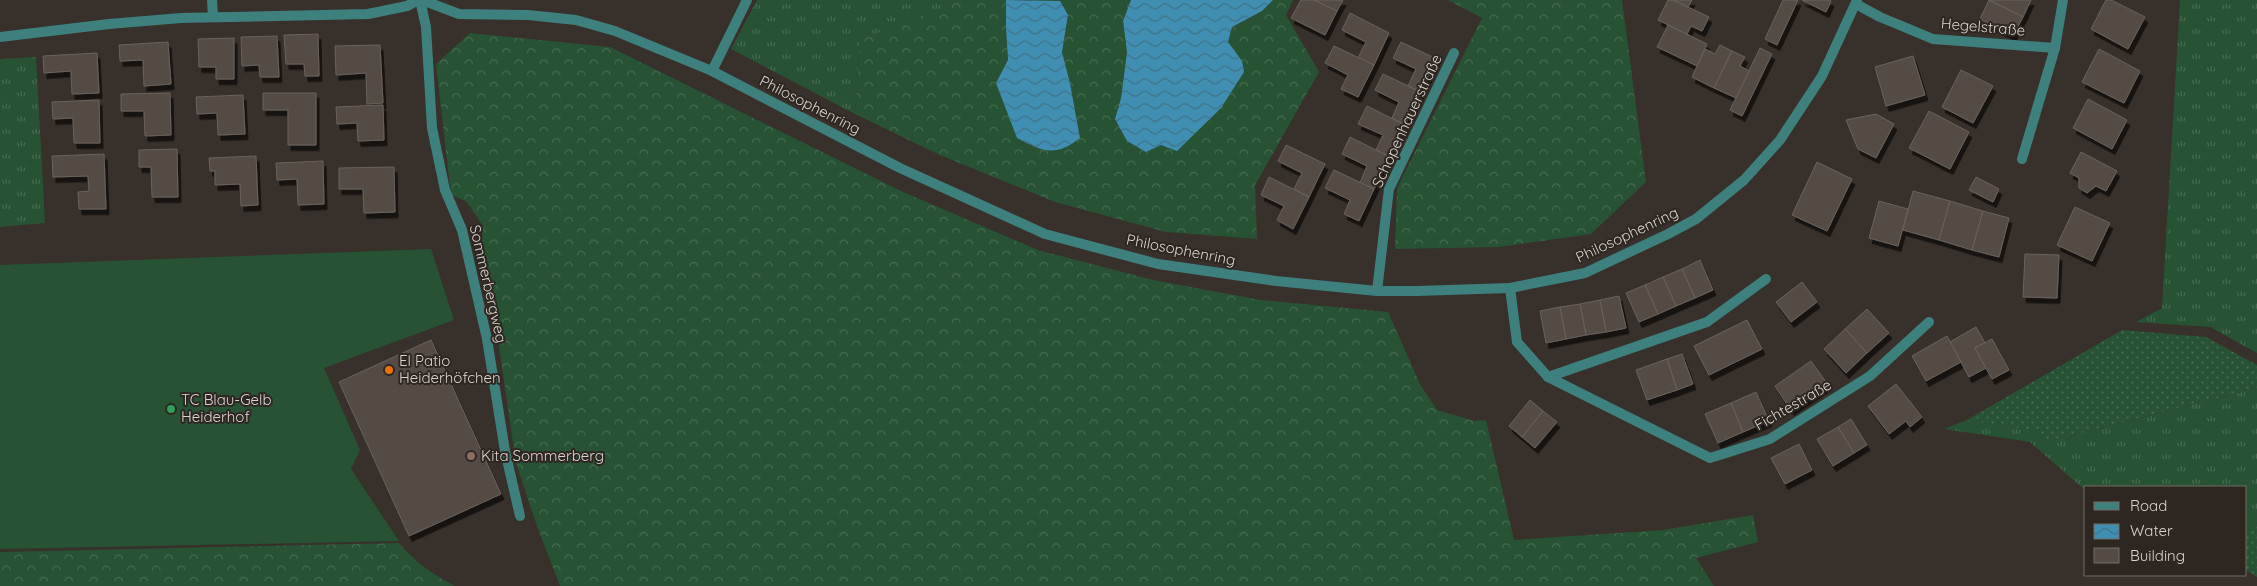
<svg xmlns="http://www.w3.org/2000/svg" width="2257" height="586" font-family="Quicksand,sans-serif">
	<defs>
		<pattern id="grass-tufts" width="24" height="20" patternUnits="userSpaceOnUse" patternTransform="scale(1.25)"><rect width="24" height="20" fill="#275334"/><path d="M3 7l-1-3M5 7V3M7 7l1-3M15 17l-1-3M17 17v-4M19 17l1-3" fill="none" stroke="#466b50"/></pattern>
		<pattern id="forest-crowns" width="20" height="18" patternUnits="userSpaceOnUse" patternTransform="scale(1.25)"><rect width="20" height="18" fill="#275334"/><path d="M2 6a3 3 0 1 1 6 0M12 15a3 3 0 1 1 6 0" fill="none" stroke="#466b50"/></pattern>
		<pattern id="garden-dots" width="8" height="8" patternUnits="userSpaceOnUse" patternTransform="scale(1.25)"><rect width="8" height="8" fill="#275334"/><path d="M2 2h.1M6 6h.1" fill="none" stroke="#466b50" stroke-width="1.8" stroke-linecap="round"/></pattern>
		<pattern id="water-waves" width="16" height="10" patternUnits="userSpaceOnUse" patternTransform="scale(1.25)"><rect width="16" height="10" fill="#408eb1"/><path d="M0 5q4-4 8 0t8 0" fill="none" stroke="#407389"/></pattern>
		<filter id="shadow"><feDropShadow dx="3" dy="5.5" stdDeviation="0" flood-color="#0009"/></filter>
	</defs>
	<rect width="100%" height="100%" fill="#38302a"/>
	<!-- grass -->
	<g fill="url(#grass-tufts)">
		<polygon points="757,0 951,0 953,5 860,40 855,114 731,49"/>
		<polygon points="2180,0 2257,0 2257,353 2210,327 2136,322 2162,308"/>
		<polygon points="36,57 45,223 0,227 0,59"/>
		<polygon points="2257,388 2257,523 2246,532 2246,487 2086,487 2086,491 2030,442 1944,429 1967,420 2033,430 2046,442"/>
	</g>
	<!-- forest -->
	<g fill="url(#forest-crowns)">
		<polygon points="951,0 1006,0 1006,28 1008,60 1080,138 1070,83 1062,52 1068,15 1030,0 1131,0 1123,21 1127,52 1121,98 1115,119 1242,61 1227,42 1232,27 1262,11 1273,0 1293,0 1286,15 1319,72 1255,185 1257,239 1166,232 1055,202 940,155 855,114 860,40 952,5"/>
		<polygon points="1448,0 1622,0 1646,182 1591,234 1499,247 1395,249 1397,188 1482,18"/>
		<polygon points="470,33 610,47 901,191 1038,250 1153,280 1261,300 1388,312 1421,386 1437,410 1474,421 1486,420 1514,540 1663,530 1753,515 1758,542 1696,558 1714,586 560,586 537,526 516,463 495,319 480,267 483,226 466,201 451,195 436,64"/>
		<path d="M399,543c16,19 34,32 56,43h-455v-34z"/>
	</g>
	<!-- garden -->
	<g fill="url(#garden-dots)">
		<polygon points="2122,330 2206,337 2257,365 2257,388 2046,442 2032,430 1967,420"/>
		<polygon points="2257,523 2257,577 2246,570 2246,532"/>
	</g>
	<!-- pitch -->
	<polygon fill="#275334" points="431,249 454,320 324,368 360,450 351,469 399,541 0,549 0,265"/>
	<!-- water -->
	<g fill="url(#water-waves)">
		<path d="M1006,0l54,1 8,14 -6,37 8,31 10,55c-25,20 -38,13 -63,0l-21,-55 12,-23 -2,-32z"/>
		<polygon points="1131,0 1273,0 1262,11 1232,27 1228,42 1242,61 1244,72 1221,108 1177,151 1161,145 1146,152 1127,141 1115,119 1121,98 1127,52 1123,21"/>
	</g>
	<!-- building -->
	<g fill="#544b45" stroke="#6a625b" filter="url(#shadow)">
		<polygon points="1301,0 1314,0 1337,11 1325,35 1291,18"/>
		<polygon points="1314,0 1343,0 1337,11"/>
		<polygon points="1668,0 1673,0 1709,17 1702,31 1691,26 1687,34 1658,20"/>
		<polygon points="1673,0 1692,0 1688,7"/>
		<polygon points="1783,0 1798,0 1777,45 1765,39"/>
		<polygon points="1802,0 1830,0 1831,1 1826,12"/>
		<polygon points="1989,0 2031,0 2023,17"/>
		<polygon points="1989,0 2023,17 2013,36 1980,19"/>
		<polygon points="2106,0 2111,0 2145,17 2128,49 2091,29"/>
		<polygon points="1350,13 1389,33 1374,65 1358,58 1366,42 1342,30"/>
		<polygon points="1668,25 1707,44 1697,66 1657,47"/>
		<polygon points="318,34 319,76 305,76 304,64 286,64 284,35"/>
		<polygon points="277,36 279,77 260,77 259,65 242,66 241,37"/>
		<polygon points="234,38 234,79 216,79 216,67 199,67 198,39"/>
		<polygon points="168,42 171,84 144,86 143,60 120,61 119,45"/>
		<polygon points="1401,42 1437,59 1421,92 1408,86 1416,69 1393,58"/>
		<polygon points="380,45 383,103 367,104 366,73 336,75 335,46"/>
		<polygon points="1720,45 1732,51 1714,88 1692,77 1705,49 1715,54"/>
		<polygon points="1334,46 1374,65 1358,97 1341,89 1348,75 1325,63"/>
		<polygon points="1760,48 1772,54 1742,116 1730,110"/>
		<polygon points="2099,49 2140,71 2124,103 2082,82"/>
		<polygon points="1732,51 1745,57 1740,66 1749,71 1736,98 1714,88"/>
		<polygon points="97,53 99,93 72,94 71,71 44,73 43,56"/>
		<polygon points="1913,56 1925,95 1886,106 1875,67"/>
		<polygon points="1961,70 1993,86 1973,123 1942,107"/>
		<polygon points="1383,74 1421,92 1405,125 1392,118 1399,102 1375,90"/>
		<polygon points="170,93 171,135 145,136 144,111 121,111 121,94"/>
		<polygon points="263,93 316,93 316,145 288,145 288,110 263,110"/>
		<polygon points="243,95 245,134 218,135 217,113 197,114 196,97"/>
		<polygon points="2088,99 2127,120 2112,149 2073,128"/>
		<polygon points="99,100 100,143 74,143 73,118 53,119 52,102"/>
		<polygon points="383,105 384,140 358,141 357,123 337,124 336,107"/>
		<polygon points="1367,106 1405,125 1390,157 1376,150 1383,135 1358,124"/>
		<polygon points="1929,111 1969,132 1950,169 1909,148"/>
		<polygon points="1876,114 1894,124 1876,158 1858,149 1846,120"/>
		<polygon points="1350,137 1390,157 1374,189 1360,183 1367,166 1342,154"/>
		<polygon points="1286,145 1325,164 1309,197 1294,189 1302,173 1278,161"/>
		<polygon points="177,149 178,197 152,197 151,167 139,167 139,150"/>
		<polygon points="2081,152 2117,171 2106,191 2096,186 2087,193 2079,188 2079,178 2070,173"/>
		<polygon points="104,154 106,209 79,209 78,192 89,191 88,176 53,177 52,156"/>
		<polygon points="256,156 258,205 241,206 240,184 215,185 215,171 210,171 209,158"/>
		<polygon points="323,161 324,204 298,205 297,179 277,180 276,163"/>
		<polygon points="1817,162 1852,179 1827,231 1792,215"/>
		<polygon points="394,167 395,212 364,213 363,189 339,189 339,168"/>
		<polygon points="1334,170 1374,189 1359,221 1344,214 1350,200 1325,188"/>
		<polygon points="1269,177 1309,197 1293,229 1277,220 1284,206 1261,195"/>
		<polygon points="1976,177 1999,189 1993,202 1969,190"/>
		<polygon points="1913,191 1950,201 1939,240 1903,230"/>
		<polygon points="1879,201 1908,209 1898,246 1869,238"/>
		<polygon points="1950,201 1983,211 1972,250 1939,240"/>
		<polygon points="2075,207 2110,223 2092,261 2057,245"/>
		<polygon points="1983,211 2009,218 1999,257 1972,250"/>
		<polygon points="2025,254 2059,255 2057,298 2023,297"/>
		<polygon points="1700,260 1713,290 1695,298 1682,269"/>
		<polygon points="1682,269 1695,298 1676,306 1663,277"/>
		<polygon points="1663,277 1676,306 1658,314 1645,285"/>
		<polygon points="1802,282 1817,302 1791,322 1776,302"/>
		<polygon points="1645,285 1658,314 1639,322 1626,293"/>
		<polygon points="1619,296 1626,328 1606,332 1600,300"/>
		<polygon points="1600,300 1606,332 1586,335 1580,304"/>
		<polygon points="1580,304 1586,335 1566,339 1560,307"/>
		<polygon points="1560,307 1566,339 1546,343 1540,311"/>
		<polygon points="1867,309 1889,333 1867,353 1845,329"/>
		<polygon points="1747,320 1762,349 1709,375 1694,346"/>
		<polygon points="1976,327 1985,343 1975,348 1986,368 1969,377 1950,342"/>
		<polygon points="1845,329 1867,353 1846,373 1824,349"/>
		<polygon points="1947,336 1961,362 1926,381 1912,356"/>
		<polygon points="1992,339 2009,370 1992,379 1975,348"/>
		<polygon points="431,340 501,494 409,536 339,382"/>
		<polygon points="1682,354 1693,384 1677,390 1667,359"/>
		<polygon points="1667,359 1677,390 1647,400 1636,370"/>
		<polygon points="1811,361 1828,385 1791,410 1775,386"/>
		<polygon points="1896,384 1922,417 1910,427 1906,421 1889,434 1868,406"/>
		<polygon points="1756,392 1769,421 1743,432 1731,403"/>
		<polygon points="1530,400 1543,411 1522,437 1509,426"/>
		<polygon points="1731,403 1743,432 1718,443 1705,414"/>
		<polygon points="1543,411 1557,422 1535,448 1522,437"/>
		<polygon points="1851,419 1867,445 1854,453 1838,427"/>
		<polygon points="1838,427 1854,453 1833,466 1817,439"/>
		<polygon points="1799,444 1812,470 1785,484 1771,458"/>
	</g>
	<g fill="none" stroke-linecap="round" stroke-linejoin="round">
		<!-- minor -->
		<g stroke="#3d807e" stroke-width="10">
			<polyline points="212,0 213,16"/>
			<polyline points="420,0 426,27 432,128 445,190 462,230 487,339 505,451 520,516"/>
			<polyline points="1856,4 1880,17 1933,39 2055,48"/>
			<polyline points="0,37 109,24 181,18 368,14 407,6 418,0"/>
			<polyline points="712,71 747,0"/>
			<polyline points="2022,159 2055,48 2063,0"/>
			<polyline points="1510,288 1517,342 1548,377 1710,458 1770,439 1870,376 1929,322"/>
			<polyline points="1377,291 1389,189 1454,53"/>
			<polyline points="1548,377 1707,322 1766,279"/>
		</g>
		<!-- tertiary -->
		<polyline stroke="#3d807e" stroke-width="10" points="422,0 459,14 528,15 576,20 615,31 712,71 900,168 1045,234 1158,264 1276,281 1377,291 1417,291 1510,288 1585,273 1668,234 1696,219 1744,180 1780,140 1822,76 1857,0"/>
	</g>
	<!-- markers -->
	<circle fill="#e8710a" stroke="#2e2621" stroke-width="2" cx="389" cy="370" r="5"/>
	<circle fill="#2e9e5b" stroke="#2e2621" stroke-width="2" cx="171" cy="409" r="5"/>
	<circle fill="#8d6e63" stroke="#2e2621" stroke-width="2" cx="471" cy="456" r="5"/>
	<g text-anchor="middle" stroke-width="4" stroke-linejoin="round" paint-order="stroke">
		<!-- street labels -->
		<g font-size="15" fill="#d9d4d0" stroke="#2e2621">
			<text transform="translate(1983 27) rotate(5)" y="5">Hegelstraße</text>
			<text transform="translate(810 105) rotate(27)" y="5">Philosophenring</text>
			<text transform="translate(1407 121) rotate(-65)" y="5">Schopenhauerstraße</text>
			<text transform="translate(1627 235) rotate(-25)" y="5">Philosophenring</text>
			<text transform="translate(1181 250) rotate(11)" y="5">Philosophenring</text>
			<text transform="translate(488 284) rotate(77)" y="5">Sommerbergweg</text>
			<text transform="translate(1793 405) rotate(-30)" y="5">Fichtestraße</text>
		</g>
		<!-- poi labels -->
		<g font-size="15" fill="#d9d4d0" stroke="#2e2621" text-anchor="start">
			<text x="399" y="366">El Patio<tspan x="399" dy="17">Heiderhöfchen</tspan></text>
			<text x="181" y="405">TC Blau-Gelb<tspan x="181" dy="17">Heiderhof</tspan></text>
			<text x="481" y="461">Kita Sommerberg</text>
		</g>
	</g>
	<!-- legend -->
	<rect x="2084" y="486" width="162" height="90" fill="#2e2621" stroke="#726c67"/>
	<rect x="2094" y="502" width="25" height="8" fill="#3d807e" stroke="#726c67"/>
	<text x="2130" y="511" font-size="15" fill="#d9d4d0">Road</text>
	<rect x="2094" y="524" width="25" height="15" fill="url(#water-waves)" stroke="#726c67"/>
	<text x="2130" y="536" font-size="15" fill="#d9d4d0">Water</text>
	<rect x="2094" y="548" width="25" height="15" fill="#544b45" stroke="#726c67"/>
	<text x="2130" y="561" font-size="15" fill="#d9d4d0">Building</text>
</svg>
